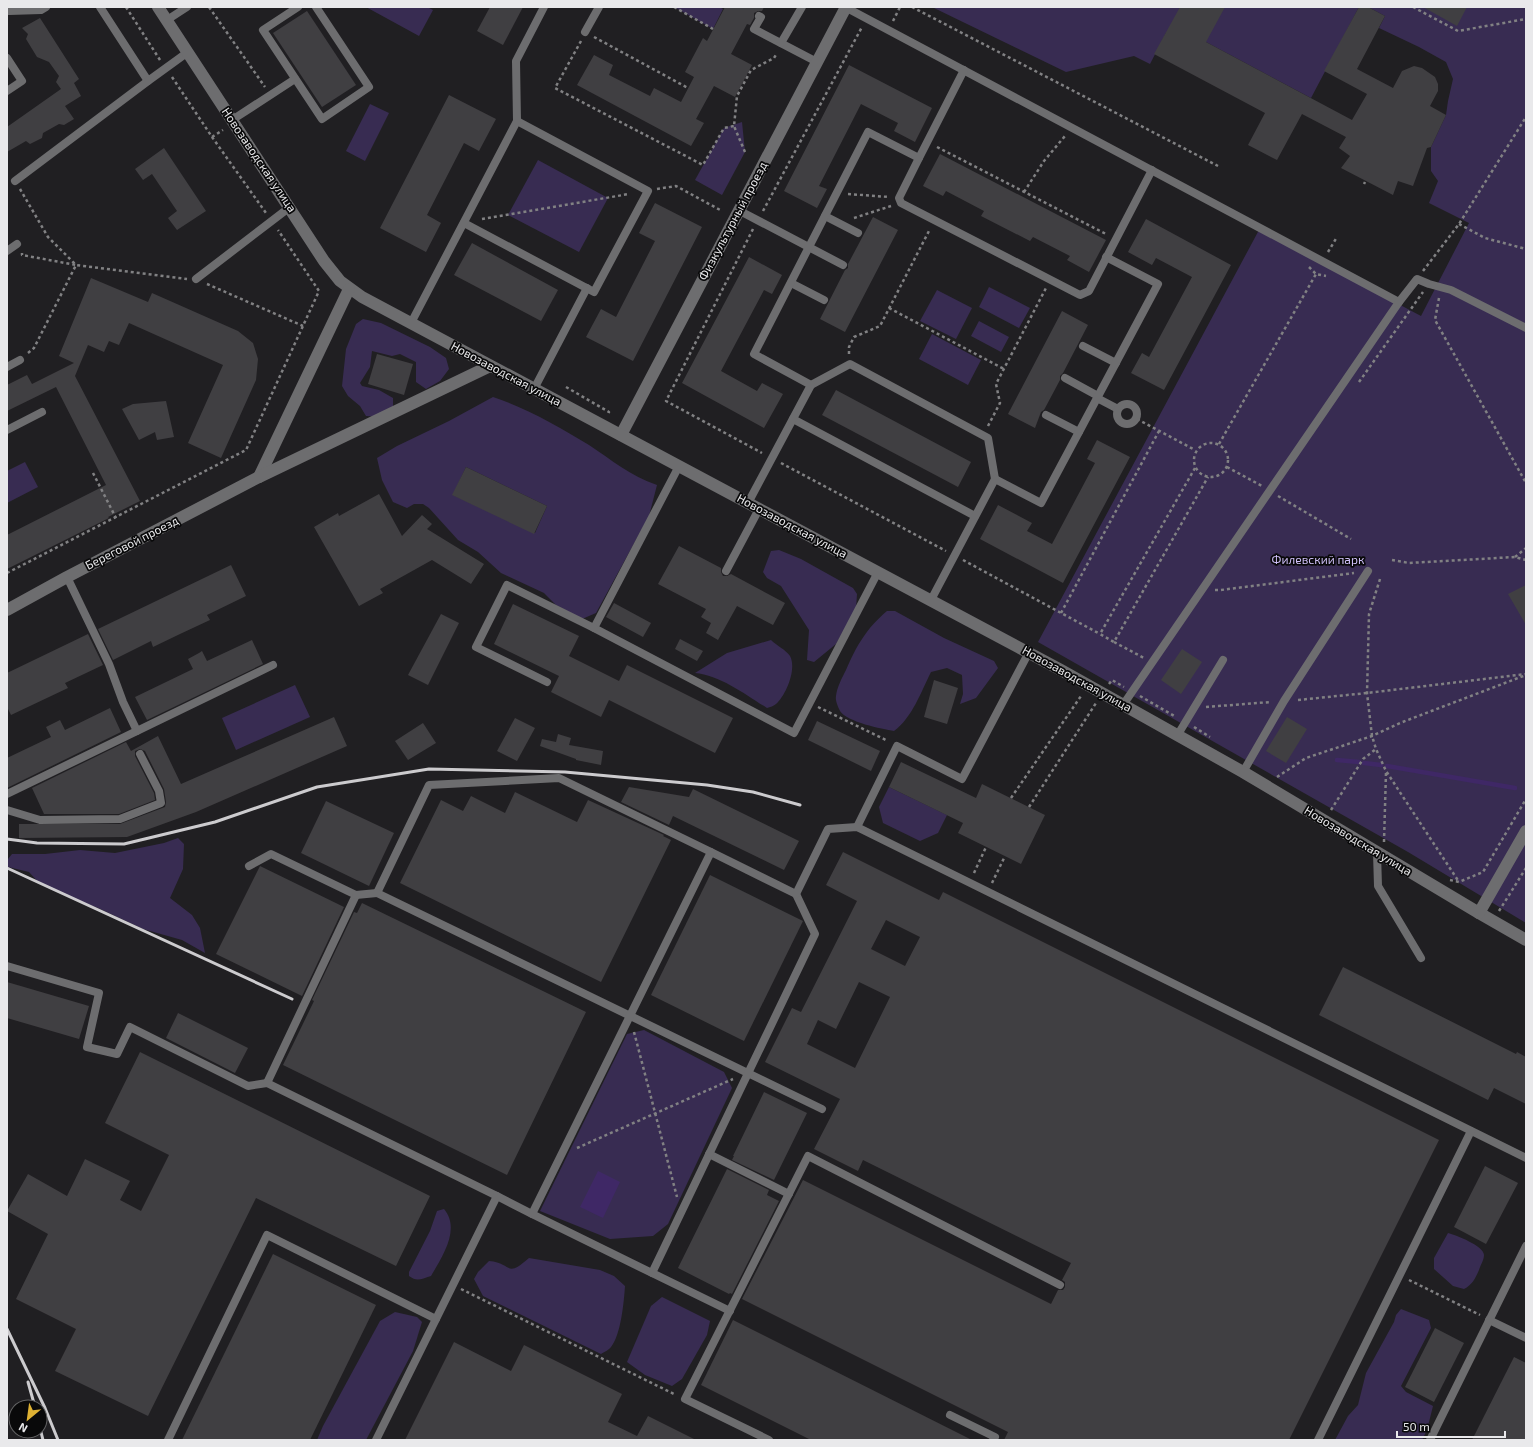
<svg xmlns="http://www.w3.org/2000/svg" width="1533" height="1447" font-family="'Exo 2',sans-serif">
	<rect width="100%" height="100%" fill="#201f22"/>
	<!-- green -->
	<g fill="#382c52" fill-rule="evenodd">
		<polygon points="366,7 427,7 433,10 419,36"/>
		<polygon points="674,7 719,7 723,9 713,29"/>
		<polygon points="932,7 1359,7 1311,98 1206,42 1166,33 1150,64 1134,56 1066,72"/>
		<polygon points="1368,7 1526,7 1526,923 1408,852 1038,642 1259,230 1421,316 1469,223 1429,203 1438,181 1431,171 1431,147 1446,115 1448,101 1453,79 1446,62 1419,47 1379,28 1385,16"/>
		<polygon points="370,104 389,113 365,161 346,151"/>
		<polygon points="742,122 745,152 722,195 695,180 724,128"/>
		<polygon points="538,160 608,198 579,252 508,215"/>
		<polygon points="989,287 1030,308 1019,328 979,307"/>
		<polygon points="937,290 972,308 956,339 920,321"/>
		<polygon points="363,319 381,323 430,347 446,358 449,369 440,381 426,389 416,382 416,362 400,354 392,356 372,351 370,367 360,383 362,386 379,390 393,398 393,407 381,417 366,416 360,406 348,396 342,386 346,349 356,324"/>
		<polygon points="979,321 1009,337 1001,352 971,336"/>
		<polygon points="932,334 981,360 968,385 919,359"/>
		<path d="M493,397c34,11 66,30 96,48 23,15 41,31 68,40l-8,31 -53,97 -14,6 -26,-14 -12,-12 -43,-20 -23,-21 -20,-12 -29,-32 -6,-4h-9l-7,4 -14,-6 -11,-22 -5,-22 20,-12 52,-25zM466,467l81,39 -12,27 -82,-38z"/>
		<polygon points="25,462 38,487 7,503 7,471"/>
		<polygon points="779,550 801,559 853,588 857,594 856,609 836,644 814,662 807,660 809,630 781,586 767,578 763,572 771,551"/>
		<path d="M887,611h8l49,27 50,23 4,7 -22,30 -16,6 3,-10 -1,-19 -15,-7 -16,4c-10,20 -19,46 -37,59 -12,-2 -47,-9 -54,-20 -2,-4 -5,-11 -4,-15 1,-9 6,-18 10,-26 11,-25 20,-41 41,-59z"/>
		<path d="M771,640c5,5 15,10 19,16 7,13 -4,39 -14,48 -2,2 -6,3 -9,4 -21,-13 -47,-33 -72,-35l32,-20z"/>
		<polygon points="295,685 310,717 236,750 222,718"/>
		<polygon points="889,787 947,815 938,833 920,841 883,823 879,807"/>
		<polygon points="178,838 184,844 183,869 170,898 192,915 200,928 205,953 182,940 143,929 98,908 52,890 40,884 29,872 8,867 8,859 12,854 45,854 80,850 115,853 164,843"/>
		<polygon points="644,1030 724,1072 732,1088 668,1224 653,1236 610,1239 540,1211 627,1034"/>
		<path d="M444,1209c17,20 -2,48 -13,67 -10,3 -14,6 -22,0v-4l21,-41 7,-20z"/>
		<path d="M1448,1233c8,2 36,13 36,22 0,5 -4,11 -5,15 -4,9 -7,15 -15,19l-11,-3 -19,-17v-11z"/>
		<path d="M529,1258l71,12 14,6 11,10c-1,15 -4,49 -14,61 -2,3 -7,5 -10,7l-118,-58 -9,-17 4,-7 11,-11c24,2 16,18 40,-3z"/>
		<polygon points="662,1297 710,1321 707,1335 682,1379 672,1386 645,1375 627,1362 651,1306"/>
		<polygon points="1401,1309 1429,1320 1431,1328 1401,1386 1406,1392 1433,1406 1427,1430 1422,1440 1335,1440 1348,1416 1358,1405 1366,1373 1394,1322 1396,1315"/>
		<polygon points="395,1312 417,1317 422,1322 413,1351 366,1440 317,1440 323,1426 380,1321"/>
	</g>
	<!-- water -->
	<polygon fill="#3f2866" points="598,1171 620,1182 603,1218 580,1207"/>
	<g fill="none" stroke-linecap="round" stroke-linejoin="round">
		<!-- stream -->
		<g stroke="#3f2866" stroke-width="4.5">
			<polyline points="1337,760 1359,762"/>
			<polyline points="1364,763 1381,765"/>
			<polyline points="1387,766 1515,788"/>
		</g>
	</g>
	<!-- building -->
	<g fill="#403f42" fill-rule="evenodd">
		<polygon points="490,7 523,7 503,45 477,31"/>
		<polygon points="725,7 764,7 762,11 758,11 754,13 754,18 750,25 747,24 731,54 752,65 735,97 714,86 696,119 704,123 691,146 577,85 594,55 613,65 609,75 650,96 654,88 681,102 694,77 685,72 703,38 707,41"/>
		<polygon points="1180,7 1225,7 1206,42 1352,120 1367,94 1324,71 1359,7 1368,7 1385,16 1357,69 1393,88 1402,71 1414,66 1422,68 1435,77 1438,84 1438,91 1430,106 1446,115 1431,147 1427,148 1413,186 1398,181 1393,195 1341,168 1350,156 1339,148 1346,137 1302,114 1277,160 1248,145 1265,113 1154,54"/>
		<polygon points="1423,7 1467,7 1457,26"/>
		<polygon points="307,11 356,85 322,107 273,33"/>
		<polygon points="40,18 79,79 74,83 81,96 65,106 74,119 64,125 59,124 43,133 42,138 30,144 26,141 7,152 7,127 61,89 56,82 59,76 49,62 37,57 26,39 28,34 22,28"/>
		<polygon points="849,65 932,108 915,142 894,131 898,123 861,104 819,186 827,189 817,208 784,191"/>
		<polygon points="449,95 496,119 479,151 464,143 427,215 441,223 426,252 380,228"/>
		<polygon points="164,148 206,211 177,230 168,218 177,211 152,174 143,180 135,169"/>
		<polygon points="940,154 1106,240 1089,272 1067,260 1070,256 1033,237 1030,241 981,216 984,211 946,191 943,196 923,186"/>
		<polygon points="655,203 702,227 633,361 586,337 601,309 616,317 655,241 639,233"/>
		<polygon points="873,217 898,230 845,332 820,319 845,270 848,268 848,264"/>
		<polygon points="1146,219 1231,265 1164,390 1131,373 1142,353 1149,357 1192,277 1156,258 1152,265 1128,252"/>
		<polygon points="472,243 558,290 541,321 454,275"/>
		<polygon points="749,257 782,275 772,294 764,290 721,371 757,391 762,383 783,394 764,428 682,383"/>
		<polygon points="91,278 148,302 152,293 238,331 253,343 258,359 256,380 221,458 188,443 223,365 129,323 119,345 109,341 104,352 88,345 75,376 140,501 108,517 109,518 7,569 7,535 106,485 56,387 7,411 7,385 27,375 32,384 74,363 59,356"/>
		<polygon points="1062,311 1088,325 1063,373 1060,376 1060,380 1044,410 1041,412 1035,428 1008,414"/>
		<polygon points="377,354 413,364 404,395 368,384"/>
		<polygon points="836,390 971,462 958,487 822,415"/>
		<polygon points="166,401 174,437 157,440 155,432 139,440 122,409 133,404"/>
		<polygon points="1097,440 1130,457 1063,583 980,539 998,505 1032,523 1027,531 1052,544 1095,463 1087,459"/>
		<polygon points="466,467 547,506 534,534 452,495"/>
		<polygon points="379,494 402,536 422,515 432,524 427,529 484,564 471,584 432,560 380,589 383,593 359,606 314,527 338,513 339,516"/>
		<polygon points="679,546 721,568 721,572 723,576 727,576 731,574 785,603 773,625 737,606 718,640 706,633 711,623 701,617 706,609 658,584"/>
		<polygon points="231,565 246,596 207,615 210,620 180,634 153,647 151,641 113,660 98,629"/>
		<polygon points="1526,585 1526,625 1508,594"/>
		<polygon points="614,603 651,623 643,637 606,617"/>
		<polygon points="513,604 579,636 569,656 619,681 627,665 733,718 715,753 609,700 601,717 551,692 559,676 494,644"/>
		<polygon points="441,614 459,623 428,685 408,675"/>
		<polygon points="88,634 103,665 65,683 68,688 11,715 7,707 7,673"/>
		<polygon points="680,639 703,651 697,661 675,649"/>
		<polygon points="252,640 263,664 147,720 135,697 193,669 188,659 199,653 202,651 207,661"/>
		<polygon points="1182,649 1202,662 1181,694 1161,680"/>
		<polygon points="934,680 958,688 947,724 924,717"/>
		<polygon points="110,708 121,732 7,788 7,758 51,737 46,727 60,720 65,730"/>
		<polygon points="334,717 347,746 196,812 127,837 19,838 19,824 120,824 165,807 166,802 164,789 145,751 140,749 135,751 135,756 154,793 155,800 119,814 44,814 32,788 126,742 131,751 158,736 181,784"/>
		<polygon points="1287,717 1307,729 1286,763 1266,751"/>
		<polygon points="515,718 535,728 517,761 497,751"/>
		<polygon points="817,721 880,751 871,771 808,740"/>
		<polygon points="423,723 436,743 408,760 395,741"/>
		<polygon points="558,734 571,738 569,745 603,751 601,765 576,760 576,759 540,746 542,739 556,742"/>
		<polygon points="901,762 976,798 982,784 1045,815 1021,864 958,833 963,823 889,787"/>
		<polygon points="629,787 689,797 693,789 799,841 784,870 673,816 669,825 621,802"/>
		<polygon points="515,792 577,822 588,800 664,835 663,836 671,840 601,982 400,883 441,800 463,811 471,796 505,813"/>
		<polygon points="326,801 394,833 369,886 301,853"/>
		<path d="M843,852l96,48 4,-8 496,248 -150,300h-285l4,-8 -266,-133 61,-119 248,124 7,-14h5l2,-3v-5l-3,-2 9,-17 -208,-103 -5,11 -44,-22 26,-50 -75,-37 27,-54 9,4 56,-111 -31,-16zM886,920l34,17 -15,29 -34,-17zM859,982l31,15 -35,71 -48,-24 11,-24 18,9z"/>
		<polygon points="260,866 344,907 302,996 216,954"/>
		<polygon points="710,875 803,921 744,1041 651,995"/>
		<polygon points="362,903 586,1012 507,1175 283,1065 314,1001 312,1000 354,912 357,913"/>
		<polygon points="1343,967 1516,1054 1517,1052 1526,1057 1526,1104 1494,1088 1488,1100 1319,1015"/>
		<polygon points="7,982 89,1006 79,1039 7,1018"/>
		<polygon points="178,1013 248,1048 235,1073 166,1038"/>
		<polygon points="140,1052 430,1196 396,1266 256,1198 148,1416 55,1371 76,1329 16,1299 48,1234 7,1211 28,1174 67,1196 85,1159 130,1181 120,1200 141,1211 169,1155 105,1123"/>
		<polygon points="764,1092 807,1113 774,1180 732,1160 734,1156 733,1156"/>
		<polygon points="1485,1166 1518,1183 1486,1244 1454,1227"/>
		<polygon points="727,1169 769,1190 767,1195 779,1201 732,1294 730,1293 729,1294 678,1268"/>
		<polygon points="273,1254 376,1305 310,1440 182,1440"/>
		<polygon points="733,1320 972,1440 811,1440 701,1385"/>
		<polygon points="1435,1328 1464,1343 1434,1402 1405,1387"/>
		<polygon points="454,1342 511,1371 524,1345 622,1394 608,1422 637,1436 648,1416 696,1440 405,1440"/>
		<polygon points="1514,1357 1526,1363 1526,1440 1472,1440"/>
	</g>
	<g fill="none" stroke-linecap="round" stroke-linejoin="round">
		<!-- path -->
		<g stroke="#818183" stroke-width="2.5" stroke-dasharray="3 3" stroke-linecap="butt">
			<polyline points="126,7 160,60"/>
			<polyline points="209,7 265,87"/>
			<polyline points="674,7 713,29"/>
			<polyline points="912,7 1218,166"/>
			<polyline points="1413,7 1458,31 1526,19"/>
			<polyline points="893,21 900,7"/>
			<polyline points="594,37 688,88"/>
			<polyline points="581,41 555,88 703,165 724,128 734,126"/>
			<polyline points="172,77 212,137 266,213"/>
			<polyline points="212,137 223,130"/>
			<polyline points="937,147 1106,234"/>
			<polyline points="745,152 734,126 737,96 751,70 774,58 777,53"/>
			<polyline points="1364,184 1365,182"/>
			<polyline points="20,189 48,237 76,265 22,255 22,253"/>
			<polyline points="657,189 676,186 722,211"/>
			<polyline points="1024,192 1044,161 1065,136"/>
			<polyline points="848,194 889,197"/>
			<polyline points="763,211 862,27"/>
			<polyline points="854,218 891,206"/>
			<polyline points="482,219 629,194"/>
			<polyline points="1459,224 1485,238 1526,249"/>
			<polyline points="753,229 666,401 762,453"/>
			<polyline points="1328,252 1337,237"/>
			<polyline points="1309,267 1316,274 1326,276"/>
			<polyline points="1423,271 1459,224 1526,117"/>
			<polyline points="207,284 303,326"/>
			<polyline points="1439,298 1435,320 1526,483"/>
			<polyline points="889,308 1004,369"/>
			<polyline points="28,353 34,348 76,265 187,279"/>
			<polyline points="849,354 849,347 854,337 880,326 930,229"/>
			<polyline points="1359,382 1423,292"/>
			<polyline points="566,387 609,412 608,415"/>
			<polyline points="1137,419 1195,450"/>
			<polyline points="988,426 1000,403 996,384 1046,288"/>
			<circle cx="1211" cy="460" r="17"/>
			<polyline points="1219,444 1316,274"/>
			<polyline points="781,463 946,551"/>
			<polyline points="1227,467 1262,486"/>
			<polyline points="1195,468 1100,634 1114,642 1208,477"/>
			<polyline points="93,473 116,518"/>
			<polyline points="1278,496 1351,539"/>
			<polyline points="1515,557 1526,548"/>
			<polyline points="963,560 1100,634"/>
			<polyline points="1392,560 1409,563 1515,557 1526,560"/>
			<polyline points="7,573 246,450 319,291 278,230"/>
			<polyline points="1380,579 1369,614 1367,693 1372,736 1376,749 1386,771 1459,882"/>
			<polyline points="1215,590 1221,590 1354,573"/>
			<polyline points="1061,613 1159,431"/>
			<polyline points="1114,642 1144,658"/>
			<polyline points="1109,684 1112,680 1124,687"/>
			<polyline points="1140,696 1176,717"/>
			<polyline points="1298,700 1367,693 1526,674"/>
			<polyline points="818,707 888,741"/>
			<polyline points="1206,707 1271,702"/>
			<polyline points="1194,727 1210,737"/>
			<polyline points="1277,777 1306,758 1372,736 1400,723 1526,675"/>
			<polyline points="1011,798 1081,696"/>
			<polyline points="1029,807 1096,703"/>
			<polyline points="1331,810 1363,759 1376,749"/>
			<polyline points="1384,842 1386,772"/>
			<polyline points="974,873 986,847"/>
			<polyline points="1450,880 1459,882 1483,872 1526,799"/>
			<polyline points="992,883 1005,856"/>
			<polyline points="1499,911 1526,868"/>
			<polyline points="634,1032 677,1197"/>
			<polyline points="577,1148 733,1079"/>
			<polyline points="1409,1280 1480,1315"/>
			<polyline points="461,1289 676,1395"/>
		</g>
		<!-- lane -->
		<g stroke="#6d6d6f" stroke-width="8">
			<polyline points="100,7 148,81"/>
			<polyline points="298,7 263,30 322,119 369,87 316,7"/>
			<polyline points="845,7 1399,302"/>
			<polyline points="9,11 41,10 46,7"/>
			<polyline points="759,16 761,17 754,29 817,62"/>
			<polyline points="167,20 187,7"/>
			<polyline points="585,32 599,7"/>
			<polyline points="781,43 802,7"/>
			<polyline points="7,58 22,81 7,91"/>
			<polyline points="232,120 295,79"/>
			<polyline points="919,158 899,198 901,203 1080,295 1089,291 1152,170"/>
			<polyline points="15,181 148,81 188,52"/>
			<polyline points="738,210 843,265"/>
			<polyline points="825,216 858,233"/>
			<polyline points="464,223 594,292 648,191 517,121"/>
			<polyline points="7,251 17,244"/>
			<polyline points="196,279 290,207"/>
			<polyline points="791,283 824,300"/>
			<polyline points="411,323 517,121 516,61 544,7"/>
			<polyline points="1083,346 1116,363"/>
			<polyline points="7,367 20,360"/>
			<polyline points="1065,378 1098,396"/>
			<polyline points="811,385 850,364 988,438 995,479"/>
			<polyline points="534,389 587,288"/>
			<polyline points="1097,398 1118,409"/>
			<circle cx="1127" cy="414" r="10"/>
			<polyline points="1046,415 1079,432"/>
			<polyline points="793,419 975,516"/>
			<polyline points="7,430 42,412"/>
			<polyline points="679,466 594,628 794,733 878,572"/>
			<polyline points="748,503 811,385 754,354 868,132 919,158 964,70"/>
			<polyline points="726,571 759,509"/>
			<polyline points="67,577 109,664 123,702 137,731"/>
			<polyline points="931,600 995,479 1041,503 1158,284 1106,257"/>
			<polyline points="547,682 476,647 507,585 594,628"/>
			<polyline points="1123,705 1399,302 1417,279 1429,284 1451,290 1526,328"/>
			<polyline points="1177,736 1223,660"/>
			<polyline points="1243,772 1284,701 1368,571"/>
			<polyline points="7,794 273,665"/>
			<polyline points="7,810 40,820 120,819 161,803 159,791 140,754"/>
			<polyline points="857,827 897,746 962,779 1029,652"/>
			<polyline points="711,852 559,778 429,785 377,893 822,1109"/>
			<polyline points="1377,853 1378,886 1421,958"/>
			<polyline points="249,866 271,854 356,895 267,1083 497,1196"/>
			<polyline points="356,895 377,893"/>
			<polyline points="7,966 99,993 87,1047 117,1054 130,1027 248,1086 267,1083"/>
			<polyline points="709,1154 789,1194"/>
			<polyline points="532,1214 652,1273 815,934 796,894"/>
			<polyline points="652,1273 730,1311"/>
			<polyline points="1489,1320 1526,1338"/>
			<polyline points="950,1415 995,1437 993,1440"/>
			<polyline points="168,1440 267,1235 436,1319"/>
			<polyline points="376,1440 497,1196 532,1214 711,852 796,894 828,829 857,827 1526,1158"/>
			<polyline points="769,1440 685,1399 808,1156 1060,1285"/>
			<polyline points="1318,1440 1471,1131"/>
			<polyline points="1430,1440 1526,1246"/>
		</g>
		<!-- street -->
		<g stroke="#6d6d6f" stroke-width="12">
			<polyline points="621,435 846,7"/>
			<polyline points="1479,913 1526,940"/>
		</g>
		<!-- secondary -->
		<g stroke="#6d6d6f" stroke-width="12">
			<polyline points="158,7 324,261 340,281 362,297 1061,670 1243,772 1479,913 1526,831"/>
			<polyline points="259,477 349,289"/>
			<polyline points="7,610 67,577 259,477 490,366"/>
		</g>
		<!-- rail -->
		<g stroke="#cccbce" stroke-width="3">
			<polyline points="7,839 37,843 124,844 215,822 317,787 429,769 565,772 707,785 753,792 800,805"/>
			<polyline points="7,868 292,999"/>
			<polyline points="7,1329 45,1408 58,1440"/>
			<polyline points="28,1382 35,1407"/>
			<polyline points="40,1428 43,1440"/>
		</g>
	</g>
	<g text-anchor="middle" stroke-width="3.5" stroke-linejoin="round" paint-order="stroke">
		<!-- street labels -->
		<g font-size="12" fill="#e9e9eb" stroke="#09090a">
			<text transform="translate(259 160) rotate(56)" y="4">Новозаводская улица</text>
			<text transform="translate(733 221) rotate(-62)" y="4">Физкультурный проезд</text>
			<text transform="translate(506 374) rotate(28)" y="4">Новозаводская улица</text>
			<text transform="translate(792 526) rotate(28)" y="4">Новозаводская улица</text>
			<text transform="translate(132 543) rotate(-27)" y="4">Береговой проезд</text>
			<text transform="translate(1077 679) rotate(29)" y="4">Новозаводская улица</text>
			<text transform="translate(1358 841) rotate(31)" y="4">Новозаводская улица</text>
		</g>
		<!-- park labels -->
		<g font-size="12" fill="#d0c0f9" stroke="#09090a">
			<text x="1318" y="564">Филевский парк</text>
		</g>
	</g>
	<!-- border -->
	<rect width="1533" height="1447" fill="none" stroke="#e9e9eb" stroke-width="16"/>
	<!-- north arrow -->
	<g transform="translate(28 1419) rotate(209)"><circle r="19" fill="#09090a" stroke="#636364"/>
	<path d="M0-3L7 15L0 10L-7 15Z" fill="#deb133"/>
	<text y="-6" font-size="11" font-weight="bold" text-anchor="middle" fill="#e9e9eb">N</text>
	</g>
	<!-- scale -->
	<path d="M1397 1431v6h108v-6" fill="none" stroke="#e9e9eb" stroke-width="2"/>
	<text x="1403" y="1431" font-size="12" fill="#e9e9eb" stroke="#09090a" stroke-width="3" paint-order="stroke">50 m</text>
</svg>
